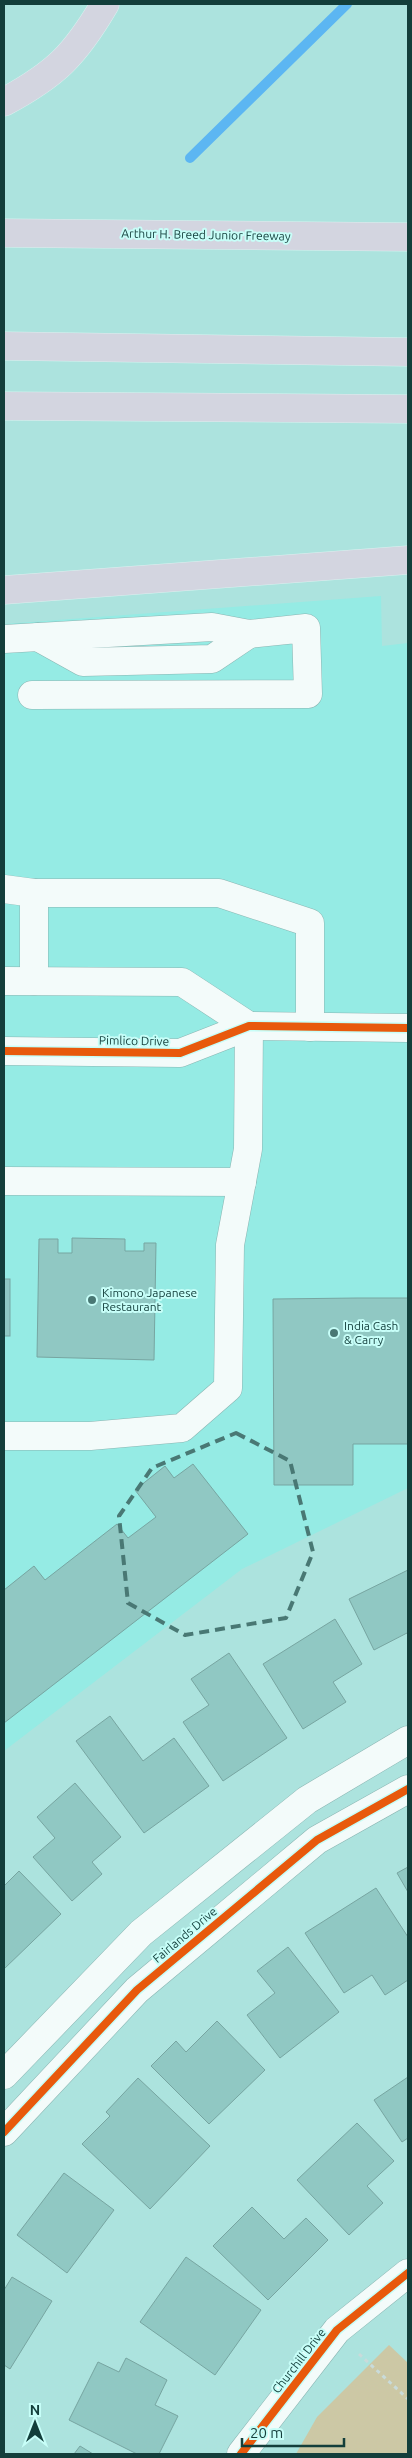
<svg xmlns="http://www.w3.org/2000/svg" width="412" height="2458" font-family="Ubuntu,sans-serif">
	<rect width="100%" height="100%" fill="#ace3de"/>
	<!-- built -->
	<polygon fill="#95ebe4" points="381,596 382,646 408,643 408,1488 242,1569 4,1751 4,624"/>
	<!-- green -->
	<polygon fill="#ccc8a5" points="389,2345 408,2363 408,2454 296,2454 317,2417"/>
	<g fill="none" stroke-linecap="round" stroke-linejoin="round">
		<!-- stream -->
		<polyline stroke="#5cb6f2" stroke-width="10" points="190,158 347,4"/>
	</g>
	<!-- building -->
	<g fill="#90c8c3" stroke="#77a5a1">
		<polygon points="72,1238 125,1239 125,1251 144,1251 144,1243 156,1243 154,1360 37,1357 39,1239 58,1239 58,1253 72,1253"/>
		<rect x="4" y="1279" width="6" height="57"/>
		<polygon points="357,1298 408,1298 408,1444 353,1444 353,1485 274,1485 273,1299"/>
		<polygon points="193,1464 248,1534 4,1723 4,1590 34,1566 45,1580 117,1524 128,1538 156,1517 135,1490 165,1466 174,1478"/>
		<polygon points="408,1570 408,1635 407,1633 374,1650 349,1599"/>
		<polygon points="335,1619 362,1664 333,1682 346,1702 303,1729 263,1664"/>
		<polygon points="229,1653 287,1738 223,1781 183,1722 209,1705 191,1679"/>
		<polygon points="110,1716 143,1761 174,1738 209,1786 144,1833 76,1741"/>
		<polygon points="75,1783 121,1837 92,1862 102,1874 72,1901 33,1857 55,1838 37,1817"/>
		<polygon points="408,1867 408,1892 397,1873"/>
		<polygon points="19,1871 61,1914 4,1969 4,1886"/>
		<polygon points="376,1888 408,1937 408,1980 385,1995 372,1975 344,1993 305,1933"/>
		<polygon points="288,1947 339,2012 280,2058 247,2015 275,1993 257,1971"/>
		<polygon points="217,2021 265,2070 209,2124 151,2066 176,2041 186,2052"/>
		<polygon points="408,2077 408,2138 402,2142 374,2100"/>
		<polygon points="138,2078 210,2146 150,2209 82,2144 110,2116 106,2112"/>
		<polygon points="357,2123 394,2161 367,2186 383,2203 349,2235 297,2180"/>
		<polygon points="64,2173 114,2210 67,2273 17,2235"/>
		<polygon points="252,2207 284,2239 306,2218 328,2240 268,2300 213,2246"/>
		<polygon points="186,2257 261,2310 215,2375 140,2322"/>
		<polygon points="12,2277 52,2301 10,2369 4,2365 4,2290"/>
		<polygon points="126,2358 167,2380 155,2405 178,2416 159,2454 137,2454 69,2420 98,2362 119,2372"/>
		<polygon points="80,2446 93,2454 74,2454"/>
	</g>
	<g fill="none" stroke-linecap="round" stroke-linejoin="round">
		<!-- minor casing -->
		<g stroke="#8ab5b2" stroke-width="29">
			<g id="minor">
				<polyline points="38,637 83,662 212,659 249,634"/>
				<polyline points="4,639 212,627 249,634 306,628 308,694 32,695"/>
				<polyline points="4,889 34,893 219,893 310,923 310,1027"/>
				<polyline points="34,893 34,981"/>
				<polyline points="4,981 182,982 249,1026"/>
				<polyline points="4,1051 180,1053 249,1026 408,1028"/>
				<polyline points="4,1181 242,1182"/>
				<polyline points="4,1436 90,1436 182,1428 228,1388 230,1245 248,1149 249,1026"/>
				<polyline points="4,2075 141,1933 307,1800 408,1740"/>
				<polyline points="4,2132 137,1990 317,1840 408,1789"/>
				<polyline points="241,2454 337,2330 408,2273"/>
			</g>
		</g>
		<!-- highway casing -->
		<g stroke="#daf2f0" stroke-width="29">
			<g id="highway">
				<path d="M4,102c52,-28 71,-47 101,-98"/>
				<polyline points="4,233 408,237"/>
				<polyline points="4,346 408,352"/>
				<polyline points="4,406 408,409"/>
				<polyline points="4,590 408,560"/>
			</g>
		</g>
		<!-- path -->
		<polyline stroke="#c9dbda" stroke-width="3" stroke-dasharray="4 4" stroke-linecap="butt" points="359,2354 408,2399"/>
		<!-- minor -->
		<use href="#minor" stroke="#f3fbfa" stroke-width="28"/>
		<!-- highway -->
		<use href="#highway" stroke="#d3d5e0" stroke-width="28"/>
		<!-- cycleway casing -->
		<g stroke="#c7fef8" stroke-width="11">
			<g id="cycleway">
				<polyline points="4,1051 180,1053 249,1026 408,1028"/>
				<polyline points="4,2132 137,1990 317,1840 408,1789"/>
				<polyline points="241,2454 337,2330 408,2273"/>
			</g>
		</g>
		<!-- cycleway -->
		<use href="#cycleway" stroke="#e8590c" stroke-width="8"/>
	</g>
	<!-- marked area -->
	<path fill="none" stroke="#497874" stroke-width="4" stroke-dasharray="10 6" stroke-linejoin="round" d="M236,1433l54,28 23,91 -27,66 -101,17 -57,-32 -9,-87 33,-48z"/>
	<!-- markers -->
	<g fill="#497874" stroke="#c7fef8" stroke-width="2">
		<circle cx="92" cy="1300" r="5"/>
		<circle cx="334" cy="1333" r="5"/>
	</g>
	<g text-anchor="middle" stroke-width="4" stroke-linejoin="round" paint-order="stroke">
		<!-- street labels -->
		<g font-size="12" fill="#133e3b" stroke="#c7fef8">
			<text transform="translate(206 235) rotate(1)" y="4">Arthur H. Breed Junior Freeway</text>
			<text transform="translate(134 1041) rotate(1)" y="4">Pimlico Drive</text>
			<text transform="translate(185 1935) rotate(-40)" y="4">Fairlands Drive</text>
			<text transform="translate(299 2361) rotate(-52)" y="4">Churchill Drive</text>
		</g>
		<!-- poi labels -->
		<g font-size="12" fill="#133e3b" stroke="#c7fef8" text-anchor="start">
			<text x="102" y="1297">Kimono Japanese<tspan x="102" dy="14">Restaurant</tspan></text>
			<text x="344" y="1330">India Cash<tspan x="344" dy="14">&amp; Carry</tspan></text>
		</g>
	</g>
	<!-- border -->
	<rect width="412" height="2458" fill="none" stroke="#133e3b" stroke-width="10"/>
	<!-- north arrow -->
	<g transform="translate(35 2423)" stroke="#c7fef8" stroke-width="4" paint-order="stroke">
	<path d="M0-4L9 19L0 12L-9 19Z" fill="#133e3b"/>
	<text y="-8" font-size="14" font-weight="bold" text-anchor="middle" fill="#133e3b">N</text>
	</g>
	<!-- scale -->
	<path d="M242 2438v8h102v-8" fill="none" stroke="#133e3b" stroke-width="2.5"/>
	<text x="250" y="2438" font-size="15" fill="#133e3b" stroke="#c7fef8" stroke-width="4" paint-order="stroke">20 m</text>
</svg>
